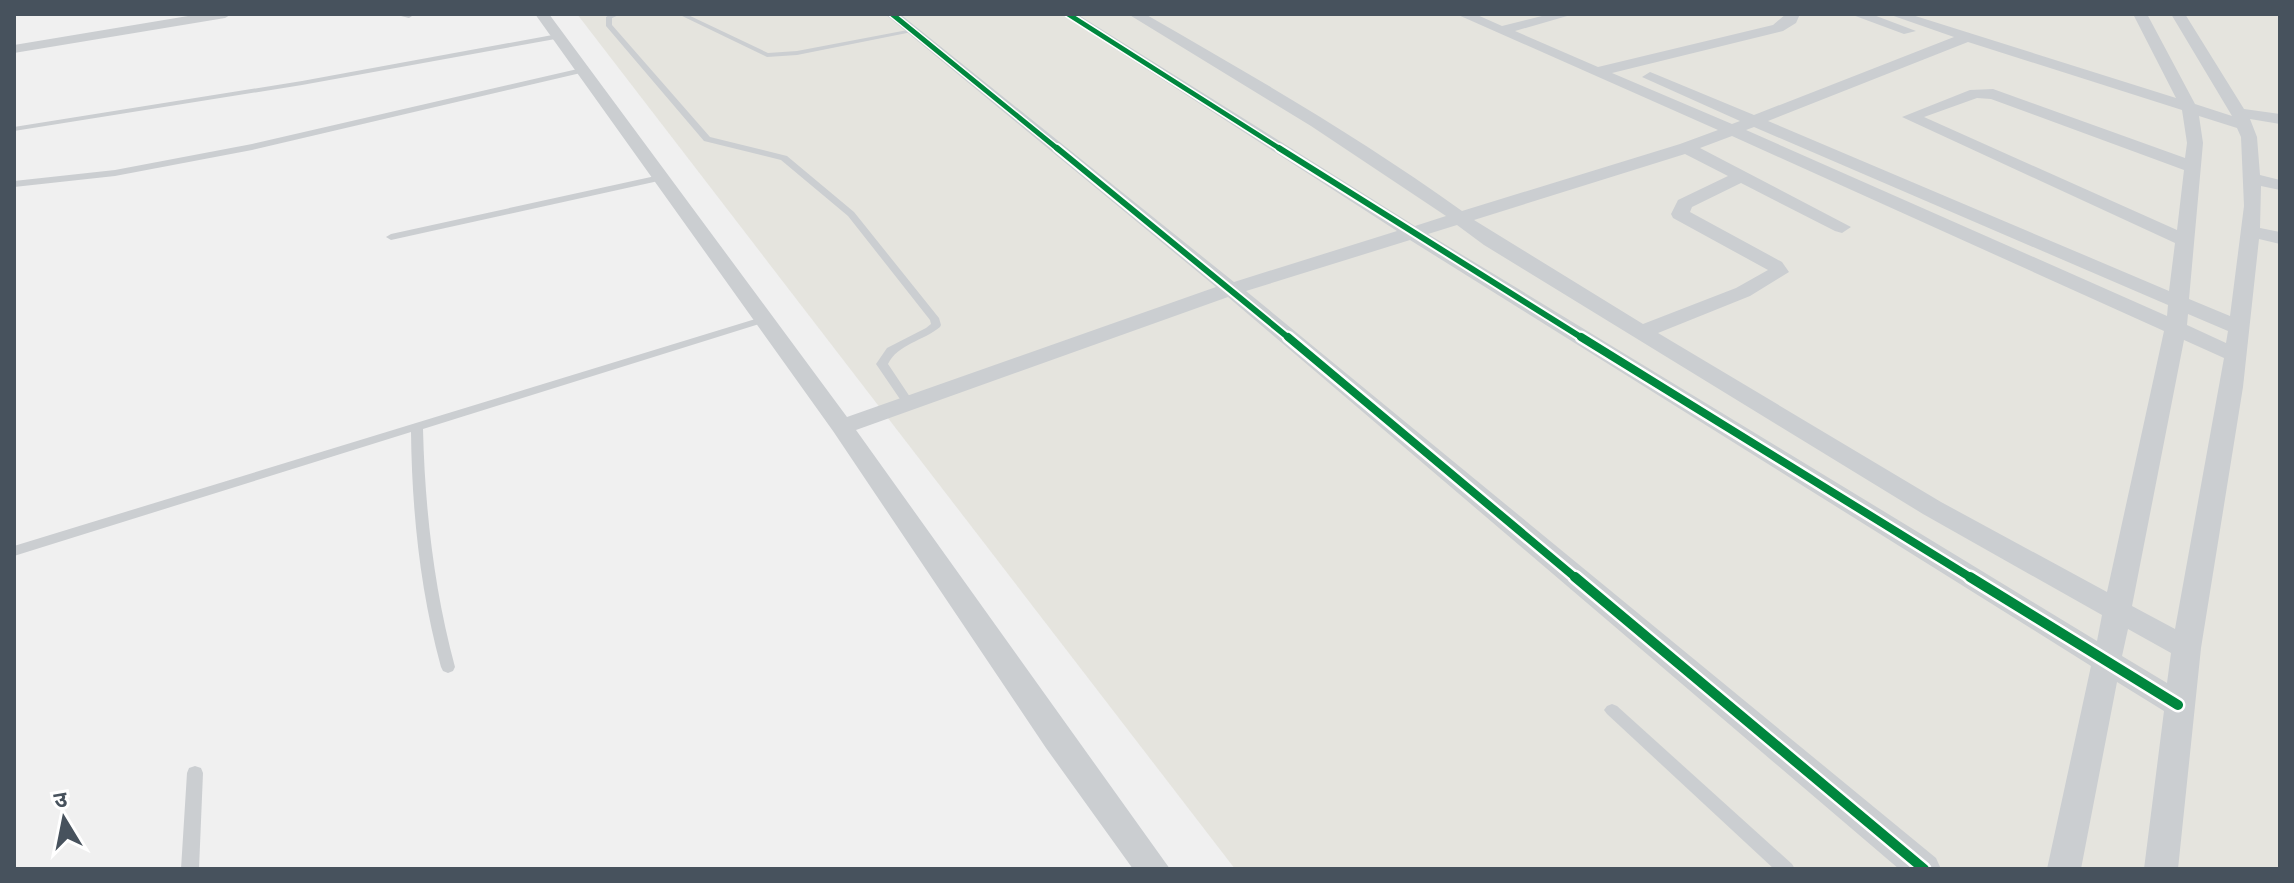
<svg xmlns="http://www.w3.org/2000/svg" width="2294" height="883" font-family="'Work Sans','Noto Sans Devanagari',sans-serif">
	<rect width="100%" height="100%" fill="#f0f0f0"/>
	<!-- commercial -->
	<polygon fill="#e5e4de" points="577,14 2280,14 2280,869 1235,869"/>
	<g fill="none" stroke-linecap="round" stroke-linejoin="round">
		<!-- service -->
		<g fill="#cbced1" fill-rule="evenodd">
			<polygon points="393,14 409,14 412,16 409,18"/>
			<path d="M611,14h10l-9,4v7l98,112 77,19 67,56 85,106 2,7 -1,2c-17,14 -42,17 -52,37l26,39 -2,2h-8l-28,-41 11,-16 39,-20 5,-4 -1,-4 -82,-104 -67,-56 -77,-19 -98,-115v-9z"/>
			<polygon points="678,14 686,14 768,53 797,51 913,29 917,31 797,55 767,57"/>
			<polygon points="558,34 561,34 561,38 302,85 14,131 14,127 302,81"/>
			<polygon points="582,68 586,70 585,72 252,150 115,176 14,187 14,181 115,170 252,144"/>
			<polygon points="660,175 664,178 663,180 391,240 386,237 391,234"/>
			<path d="M762,317l5,3 -1,2 -343,107c2,81 11,160 32,238l-2,4 -5,2 -5,-2 -2,-4c-21,-77 -29,-155 -30,-235l-397,124v-10z"/>
			<polygon points="1612,704 1617,706 1792,864 1795,869 1774,869 1607,714 1604,710 1607,706"/>
			<polygon points="195,766 201,768 203,773 199,869 181,869 187,773 189,768"/>
		</g>
		<!-- minor -->
		<g fill="#cbced1" fill-rule="evenodd">
			<polygon points="200,14 232,14 225,18 14,53 14,45"/>
			<path d="M535,14h14l298,403 369,-130 -331,-273h15l334,268 163,-51 -336,-217h16l338,212 31,-10 -135,-90 -183,-112h17c108,62 216,124 317,197l218,-67 38,-14 -262,-116h19l27,12 48,-12h24l-59,17 83,36 175,-42 13,-11h14l-4,9 -13,8 -171,42 120,51 8,-3 -98,-44 8,-5 5,2 99,41 200,-78 -66,-23h21l267,84 -43,-84h14l48,90 37,12 -61,-102h14l59,95 36,5v10l-30,-5 7,18 3,38 20,5v10l-19,-4 -1,42 20,4v12l-21,-5 -16,148 -42,261 -23,221h-34l20,-158 -47,-29 -36,187h-34l44,-203 -681,-426 -164,51 690,567 5,11h-42l-671,-572 -372,133 314,439h-37l-87,-121 -213,-317zM1968,42l214,68 5,33 -2,15 -192,-69 -23,1 -68,27 273,126 -6,48 -401,-170zM1977,98l14,1 193,71 -7,60 -253,-113zM2199,116l38,12 4,9 3,69 -14,110 -41,-17 14,-156zM1754,127l414,178 -1,11 -421,-186zM1732,136l432,195 -57,261 -166,-90 -283,-169 92,-37 39,-24 -7,-10 -92,-50 2,-5 49,-24 94,48 7,2 9,-6 -151,-79zM1685,154l43,22 -50,24 -7,14 2,4 95,52 -32,18 -93,36 -169,-104zM1457,225l27,20 439,269 179,101 -5,26 -669,-407zM2188,314l40,17 -2,12 -39,-18zM2184,340l40,18 -49,271 -43,-23zM2128,629l43,24 -4,30 -45,-27z"/>
			<polygon points="1850,14 1871,14 1916,31 1904,34"/>
		</g>
		<!-- cycleway-far3 casing -->
		<g stroke="#fff" stroke-width="8">
			<g id="cycleway-far3">
				<polyline points="892,14 1059,150"/>
				<polyline points="1068,14 1282,150"/>
			</g>
		</g>
		<!-- cycleway-far2 casing -->
		<g stroke="#fff" stroke-width="10">
			<g id="cycleway-far2">
				<polyline points="1057,148 1290,339"/>
				<polyline points="1279,148 1584,339"/>
			</g>
		</g>
		<!-- cycleway-far1 casing -->
		<g stroke="#fff" stroke-width="13">
			<g id="cycleway-far1">
				<polyline points="1288,337 1577,579"/>
				<polyline points="1581,337 1973,579"/>
			</g>
		</g>
		<!-- cycleway casing -->
		<g stroke="#fff" stroke-width="15">
			<g id="cycleway">
				<polyline points="1575,577 1924,869"/>
				<polyline points="1970,577 2178,705"/>
			</g>
		</g>
		<!-- cycleway-far3 -->
		<use href="#cycleway-far3" stroke="#00873e" stroke-width="5"/>
		<!-- cycleway-far2 -->
		<use href="#cycleway-far2" stroke="#00873e" stroke-width="6"/>
		<!-- cycleway-far1 -->
		<use href="#cycleway-far1" stroke="#00873e" stroke-width="8"/>
		<!-- cycleway -->
		<use href="#cycleway" stroke="#00873e" stroke-width="10"/>
	</g>
	<!-- border -->
	<rect width="2294" height="883" fill="none" stroke="#47525d" stroke-width="32"/>
	<!-- north arrow -->
	<g transform="translate(64 819) rotate(350)" stroke="#ffffff" stroke-width="6" paint-order="stroke">
	<path d="M0-6L14 30L0 20L-14 30Z" fill="#47525d"/>
	<text y="-12" font-size="22" font-weight="bold" text-anchor="middle" fill="#47525d">उ</text>
	</g>
</svg>
